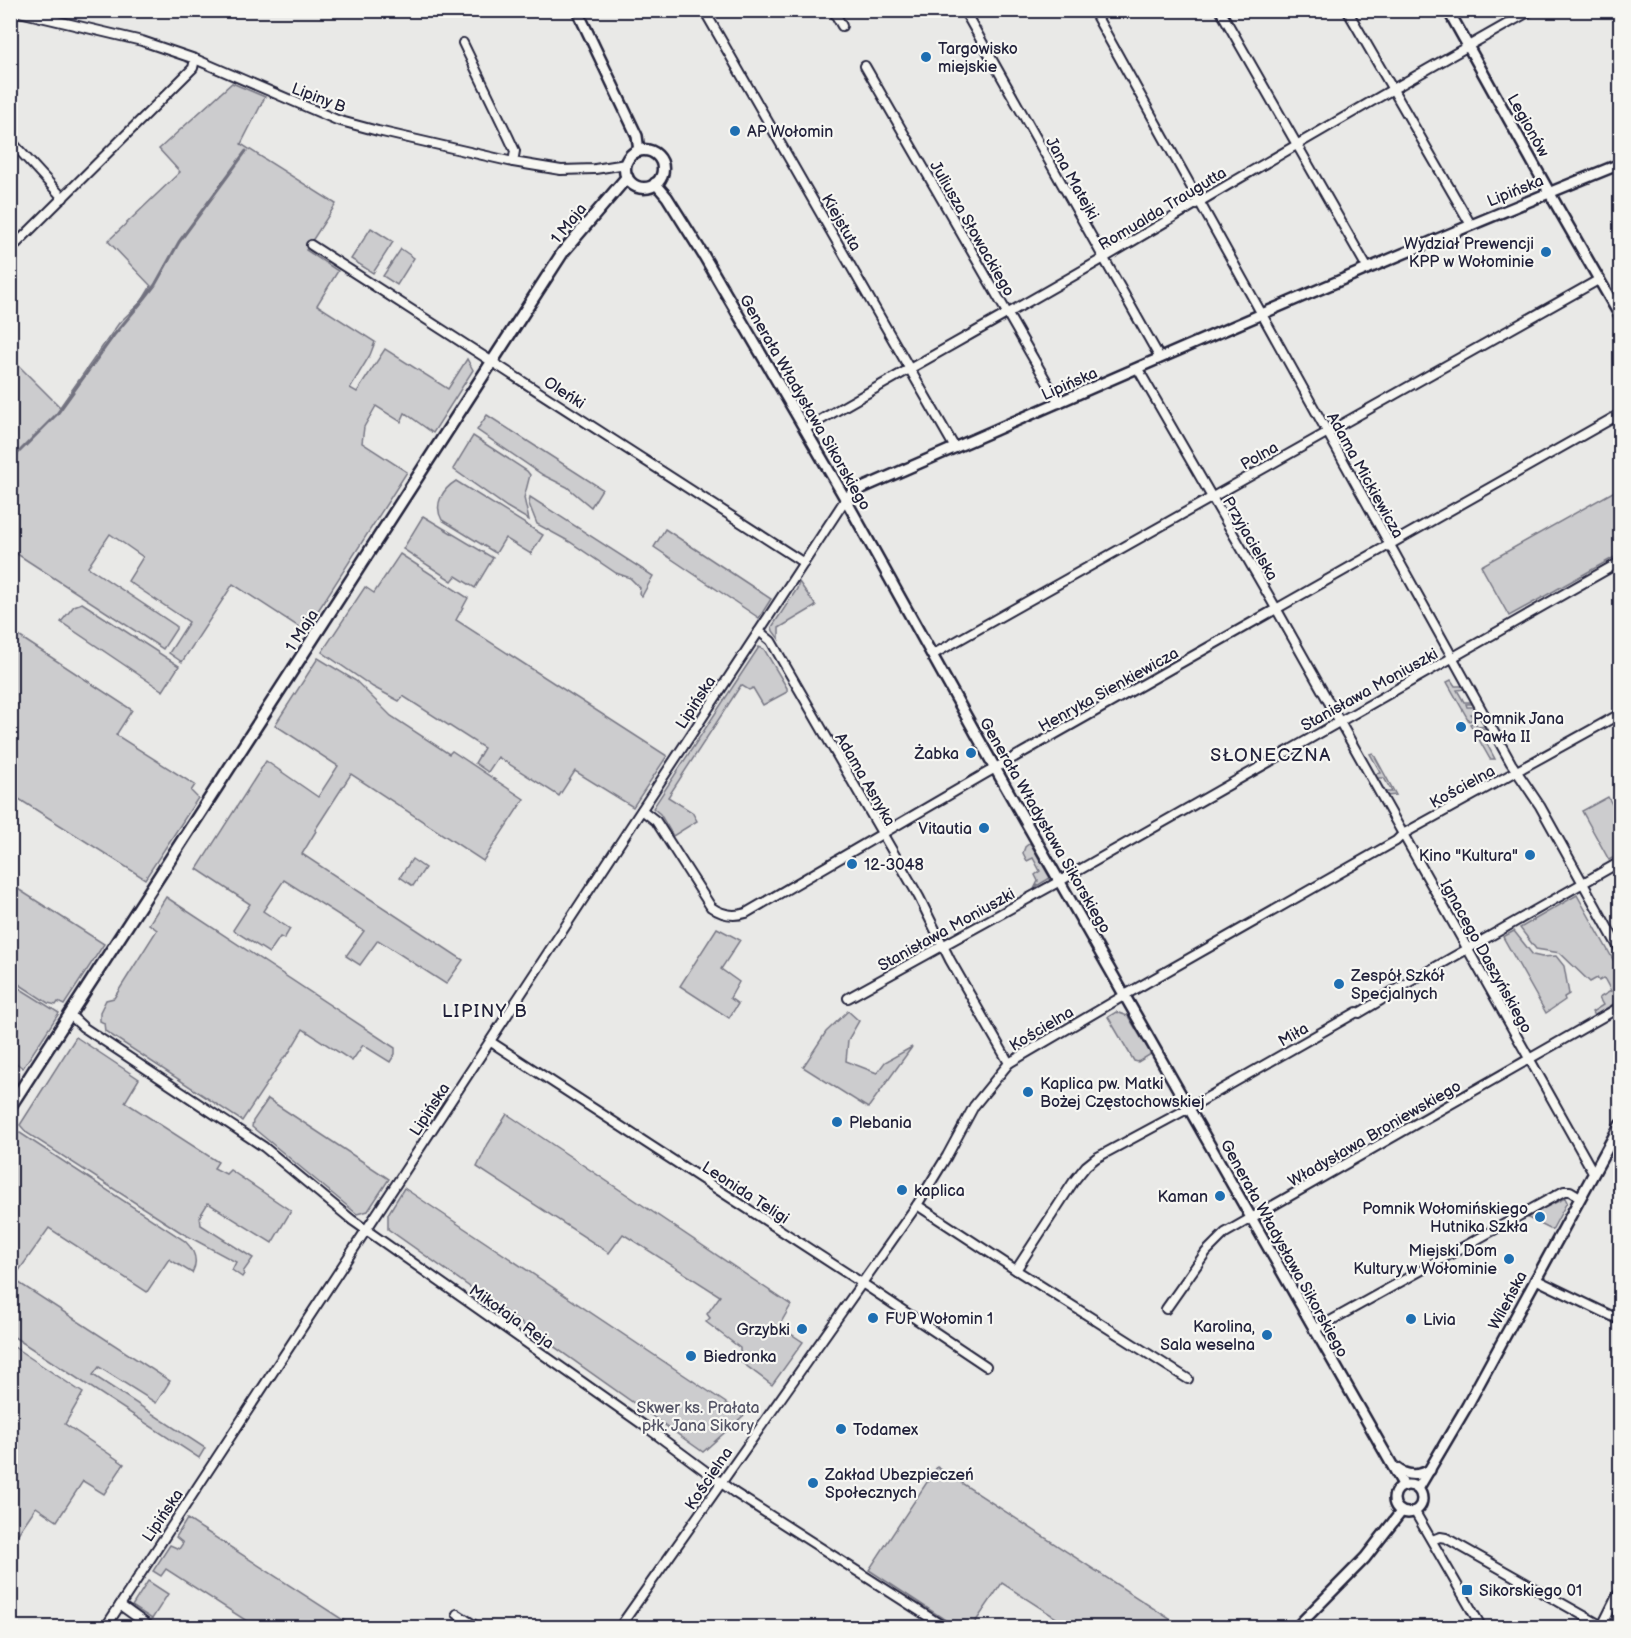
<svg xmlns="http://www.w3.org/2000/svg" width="1631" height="1638" font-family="'Balsamiq Sans',sans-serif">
	<rect width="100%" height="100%" fill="#e9e9e7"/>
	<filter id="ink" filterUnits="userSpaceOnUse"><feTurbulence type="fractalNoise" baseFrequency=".0167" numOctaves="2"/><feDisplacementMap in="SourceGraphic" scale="12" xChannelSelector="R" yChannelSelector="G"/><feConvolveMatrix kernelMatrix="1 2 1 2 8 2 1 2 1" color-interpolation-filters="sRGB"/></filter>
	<g filter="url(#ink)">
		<!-- green -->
		<g fill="#ccccce" stroke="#777784" stroke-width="1.5">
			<polygon points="232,83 265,97 241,144 336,204 306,250 338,271 317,305 375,342 370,355 350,388 357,392 385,349 448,389 467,359 473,370 433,433 405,413 401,422 376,406 364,427 362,443 407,472 305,631 233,584 182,662 169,653 189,622 128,581 143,557 110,534 88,567 176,626 176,629 163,649 11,550 10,357 60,407 119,323 142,301 151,286 108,241 180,172 159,149"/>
			<polygon points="371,228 393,242 373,273 351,259"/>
			<polygon points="401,249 414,258 397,285 383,276"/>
			<polygon points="487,415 602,489 591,507 567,487 543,475 477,430"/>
			<polygon points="473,436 527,471 530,475 524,498 529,520 507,507 453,469"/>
			<path d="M456,481l87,54 -12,19 -26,-16 -9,15 -2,-1 -52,-32c-9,-16 1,-31 14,-39z"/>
			<polygon points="1620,488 1620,554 1509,616 1481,566"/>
			<polygon points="530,497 653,576 642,596 639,593 640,588 630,578 616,573 570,542 537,524 529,504"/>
			<polygon points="423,516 493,558 475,588 456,576 452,581 403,549"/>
			<polygon points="665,529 771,599 759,618 654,547"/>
			<polygon points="400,554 468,598 456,620 667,756 633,807 575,771 559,796 498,757 488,772 475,763 484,748 403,696 399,701 373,687 322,652 365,587 374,593"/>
			<polygon points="799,582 816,606 779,628 779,639 773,631 772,627 797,589"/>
			<polygon points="82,603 179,666 163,691 61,622 74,606"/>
			<polygon points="11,631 132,710 116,735 195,785 191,791 198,798 145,879 11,794"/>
			<polygon points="759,647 764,649 787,688 787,692 763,705 753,688 749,690 741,685 668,797 692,812 697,821 673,836 660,814 653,808"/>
			<polygon points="318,658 356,681 391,716 449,754 452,751 524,799 483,861 351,774 315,830 316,831 302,854 463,960 446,984 378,940 360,965 346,956 364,931 284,880 263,911 290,929 284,939 280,937 269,953 233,930 250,904 197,869 266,761 318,797 338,766 275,725"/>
			<polygon points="1451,680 1455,686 1463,686 1465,689 1457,690 1464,702 1472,702 1473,704 1466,704 1467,707 1475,707 1479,714 1471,714 1473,719 1469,721 1447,682"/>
			<polygon points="1475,722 1478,727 1486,726 1487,728 1479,729 1495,759 1490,759 1470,724"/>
			<polygon points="1373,753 1396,795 1386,796 1385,792 1392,792 1384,778 1376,778 1374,774 1381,773 1370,754"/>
			<polygon points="1608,797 1620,819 1620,854 1609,860 1582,811"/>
			<polygon points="1030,843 1050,878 1035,887 1038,881 1035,875 1040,871 1033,858 1027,861 1023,853 1025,847"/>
			<polygon points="412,859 425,868 413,886 400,877"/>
			<polygon points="10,884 104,944 64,1005 58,1002 56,1005 48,1003 11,979"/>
			<polygon points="1577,895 1620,972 1620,1000 1594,1016 1592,1012 1603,1005 1599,998 1611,991 1604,978 1599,981 1597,978 1590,982 1560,953 1536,949 1520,928"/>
			<polygon points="166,897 395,1048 395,1054 390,1062 363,1045 352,1061 303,1029 287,1056 285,1056 242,1121 105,1031 104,1023 100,1021 100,1012 106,1000 114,998 157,930 149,924"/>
			<polygon points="717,928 740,940 721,969 739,982 730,998 738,1004 729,1018 680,986"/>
			<polygon points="1514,931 1533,955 1542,957 1556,956 1564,966 1569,994 1564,997 1565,1000 1546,1013 1503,937"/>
			<polygon points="11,983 59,1013 23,1068 16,1063 11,1070"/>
			<polygon points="848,1011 859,1021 848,1040 846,1061 877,1073 885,1062 912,1047 868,1108 803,1067 826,1032"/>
			<polygon points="1116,1012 1128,1016 1151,1054 1138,1062 1134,1061 1108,1017"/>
			<polygon points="76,1037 139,1079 125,1102 218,1162 214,1168 226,1174 230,1170 291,1211 272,1243 208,1203 200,1216 201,1225 253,1258 243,1272 244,1274 242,1277 232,1270 236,1262 182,1233 27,1133 20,1125"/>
			<polygon points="268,1099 389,1179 368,1211 357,1214 252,1127 253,1121"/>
			<polygon points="507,1114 791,1305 779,1326 803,1342 772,1385 740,1361 740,1348 706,1322 710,1318 707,1314 720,1296 623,1234 609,1253 477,1167 488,1144"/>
			<path d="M17,1131l168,110c9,9 14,20 7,32l-23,-14 -22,33 -98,-64 -36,51 157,102 -14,22 -57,-36 -6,8 112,73 -6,10 -188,-123 -1,-195z"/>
			<polygon points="404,1188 744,1415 703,1452 388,1229 388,1214"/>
			<polygon points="1565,1198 1567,1202 1552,1230 1526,1217"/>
			<polygon points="11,1345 83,1393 65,1424 124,1464 104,1494 83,1481 57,1521 36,1507 11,1544"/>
			<polygon points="937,1467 1182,1627 1070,1627 1002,1583 972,1627 956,1627 869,1570"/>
			<polygon points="187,1519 354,1627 256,1627 166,1569 161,1576 153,1571 170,1545 179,1549 183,1543 176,1537"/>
			<polygon points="148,1581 168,1594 152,1619 132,1606"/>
		</g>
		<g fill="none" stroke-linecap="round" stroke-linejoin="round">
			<!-- stream -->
			<polyline stroke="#71717f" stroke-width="3" points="10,461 57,414 114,335 145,298 155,285 179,242 246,151"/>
			<!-- minor casing -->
			<g stroke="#22223b" stroke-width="12">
				<g id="minor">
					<polyline points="11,10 142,41 195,59 337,120 378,131 513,162 561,170 595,169 626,164"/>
					<polyline points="704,10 955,448"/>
					<polyline points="833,10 842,26"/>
					<polyline points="964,10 1160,358"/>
					<polyline points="1093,10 1511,763 1540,806 1620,950"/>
					<polyline points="1220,10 1368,269"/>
					<polyline points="1347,10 1471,225"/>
					<polyline points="463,43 508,136 515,151 513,162"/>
					<polyline points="865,66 1059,403"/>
					<polyline points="10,140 63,198"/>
					<polyline points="311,245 804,563"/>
					<polyline points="10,250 193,68 195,59"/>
					<polyline points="1138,369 1277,610 1593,1172"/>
					<path d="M805,429c99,-58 200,-113 299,-171 142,-84 284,-167 428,-248"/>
					<polyline points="759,631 771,641 919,897 950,960 1009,1063"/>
					<polyline points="932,655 1600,279"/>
					<path d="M642,810l14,11 55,86c11,8 22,10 35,6l237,-138 637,-361"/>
					<polyline points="848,998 1060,881 1620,562"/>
					<polyline points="70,1015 83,1027 264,1147 352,1220 649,1429 735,1493 946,1628"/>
					<polyline points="491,1042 871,1289 986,1366"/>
					<polyline points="917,1205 1016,1270 1188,1379"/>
					<polyline points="1016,1270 1074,1181 1086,1166 1096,1158 1189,1108 1357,1012 1359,1013 1381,1000 1383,997 1620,862"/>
					<polyline points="1535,1279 1620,1320"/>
					<polyline points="1166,1309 1206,1252 1225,1233 1620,1007"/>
					<polyline points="1314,1330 1564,1191 1570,1191 1580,1197"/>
					<polyline points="1415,1512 1482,1628"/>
					<polyline points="1432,1540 1440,1537 1446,1538 1602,1626"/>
					<polyline points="120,1605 152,1628"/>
					<polyline points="457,1614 479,1628"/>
					<polyline points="105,1628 845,500"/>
					<polyline points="619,1628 917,1205 947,1156 974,1106 1009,1063 1125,995 1396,841 1403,834 1620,714"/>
					<polyline points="1601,1628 1620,1590"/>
				</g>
			</g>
			<!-- tertiary casing -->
			<g stroke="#22223b" stroke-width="14">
				<g id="tertiary">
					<polyline points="577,10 637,136 639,151"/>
					<polyline points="1448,10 1558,208 1620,316"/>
					<polyline points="655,183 667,197 704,256 842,493 995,768 1404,1486"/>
					<path d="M845,500l8,-8c255,-111 509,-224 767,-328"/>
					<path d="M1396,1468c11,9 22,8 34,2"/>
					<circle cx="1408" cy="1499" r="14"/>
					<polyline points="1418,1489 1467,1406 1620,1125"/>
					<polyline points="1296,1628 1365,1558 1401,1512"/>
				</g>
			</g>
			<!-- secondary casing -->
			<g stroke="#22223b" stroke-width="15">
				<g id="secondary">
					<circle cx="644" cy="169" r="19"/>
					<polyline points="10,1107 563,252 627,177"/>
				</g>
			</g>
			<!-- minor -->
			<use href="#minor" stroke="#f6f6f2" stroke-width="8"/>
			<!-- tertiary -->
			<use href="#tertiary" stroke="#f6f6f2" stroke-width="9"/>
			<!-- secondary -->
			<use href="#secondary" stroke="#f6f6f2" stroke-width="10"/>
		</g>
	</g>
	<!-- markers -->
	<g fill="#1f6fb2" stroke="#f6f6f2" stroke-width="2">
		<circle cx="926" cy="57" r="6"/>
		<circle cx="735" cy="131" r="6"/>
		<circle cx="1546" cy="252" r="6"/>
		<circle cx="1461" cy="727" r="6"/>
		<circle cx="971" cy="753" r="6"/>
		<circle cx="984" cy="828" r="6"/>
		<circle cx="1530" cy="855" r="6"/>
		<circle cx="852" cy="864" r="6"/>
		<circle cx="1339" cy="984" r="6"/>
		<circle cx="1028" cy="1092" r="6"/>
		<circle cx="837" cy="1122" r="6"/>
		<circle cx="902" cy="1190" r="6"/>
		<circle cx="1220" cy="1196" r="6"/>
		<circle cx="1540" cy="1217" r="6"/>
		<circle cx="1509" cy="1259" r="6"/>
		<circle cx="873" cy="1318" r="6"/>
		<circle cx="1411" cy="1319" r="6"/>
		<circle cx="802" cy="1329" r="6"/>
		<circle cx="1267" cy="1335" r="6"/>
		<circle cx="691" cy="1356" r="6"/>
		<circle cx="841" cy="1429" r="6"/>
		<circle cx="813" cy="1483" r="6"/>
		<rect x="1461" y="1584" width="12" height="12" rx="3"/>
	</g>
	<g text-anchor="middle" stroke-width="4.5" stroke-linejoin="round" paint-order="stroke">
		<!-- poi labels -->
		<g font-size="16" fill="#22223b" stroke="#f6f6f2" text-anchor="start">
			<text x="938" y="54">Targowisko<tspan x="938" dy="18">miejskie</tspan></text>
			<text x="747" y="137">AP Wołomin</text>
			<text x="1534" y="249" text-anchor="end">Wydział Prewencji<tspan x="1534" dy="18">KPP w Wołominie</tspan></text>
			<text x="1473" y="724">Pomnik Jana<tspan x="1473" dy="18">Pawła II</tspan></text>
			<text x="959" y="759" text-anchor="end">Żabka</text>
			<text x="972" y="834" text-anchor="end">Vitautia</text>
			<text x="1518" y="861" text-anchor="end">Kino "Kultura"</text>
			<text x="864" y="870">12-3048</text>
			<text x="1351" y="981">Zespół Szkół<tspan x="1351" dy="18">Specjalnych</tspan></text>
			<text x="1040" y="1089">Kaplica pw. Matki<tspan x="1040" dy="18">Bożej Częstochowskiej</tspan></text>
			<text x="849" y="1128">Plebania</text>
			<text x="914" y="1196">kaplica</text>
			<text x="1208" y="1202" text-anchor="end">Kaman</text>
			<text x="1528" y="1214" text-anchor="end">Pomnik Wołomińskiego<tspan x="1528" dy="18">Hutnika Szkła</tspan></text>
			<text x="1497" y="1256" text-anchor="end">Miejski Dom<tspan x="1497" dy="18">Kultury w Wołominie</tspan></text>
			<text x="885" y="1324">FUP Wołomin 1</text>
			<text x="1423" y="1325">Livia</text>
			<text x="1255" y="1332" text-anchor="end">Karolina,<tspan x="1255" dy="18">Sala weselna</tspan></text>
			<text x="790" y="1335" text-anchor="end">Grzybki</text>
			<text x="703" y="1362">Biedronka</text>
			<text x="853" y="1435">Todamex</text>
			<text x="825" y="1480">Zakład Ubezpieczeń<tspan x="825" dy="18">Społecznych</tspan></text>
			<text x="1479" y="1596">Sikorskiego 01</text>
		</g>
		<!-- street labels -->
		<g font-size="16" fill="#22223b" stroke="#f6f6f2">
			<text transform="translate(319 97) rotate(21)" y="6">Lipiny B</text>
			<text transform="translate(1529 125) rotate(61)" y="6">Legionów</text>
			<text transform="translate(1073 178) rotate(61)" y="6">Jana Matejki</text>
			<text transform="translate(1515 190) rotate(-22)" y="6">Lipińska</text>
			<text transform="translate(1162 208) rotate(-31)" y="6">Romualda Traugutta</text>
			<text transform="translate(842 222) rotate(60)" y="6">Kiejstuta</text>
			<text transform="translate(568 223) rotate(-51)" y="6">1 Maja</text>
			<text transform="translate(973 228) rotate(60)" y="6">Juliusza Słowackiego</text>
			<text transform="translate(1069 383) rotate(-24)" y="6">Lipińska</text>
			<text transform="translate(565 392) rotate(33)" y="6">Oleńki</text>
			<text transform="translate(806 402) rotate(60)" y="6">Generała Władysława Sikorskiego</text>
			<text transform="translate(1259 455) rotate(-30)" y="6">Polna</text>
			<text transform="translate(1366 475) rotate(61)" y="6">Adama Mickiewicza</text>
			<text transform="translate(1251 538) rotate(60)" y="6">Przyjacielska</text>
			<text transform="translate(301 630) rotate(-57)" y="6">1 Maja</text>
			<text transform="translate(1108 689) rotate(-29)" y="6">Henryka Sienkiewicza</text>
			<text transform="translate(1369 689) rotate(-29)" y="6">Stanisława Moniuszki</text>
			<text transform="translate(695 702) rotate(-57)" y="6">Lipińska</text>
			<text transform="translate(866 779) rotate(60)" y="6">Adama Asnyka</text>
			<text transform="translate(1462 786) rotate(-29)" y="6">Kościelna</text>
			<text transform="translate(1046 825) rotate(60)" y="6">Generała Władysława Sikorskiego</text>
			<text transform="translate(946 929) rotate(-29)" y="6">Stanisława Moniuszki</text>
			<text transform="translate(1487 956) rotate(61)" y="6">Ignacego Daszyńskiego</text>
			<text transform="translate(1041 1028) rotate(-31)" y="6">Kościelna</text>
			<text transform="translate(1293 1034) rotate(-30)" y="6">Miła</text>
			<text transform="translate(429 1109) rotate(-57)" y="6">Lipińska</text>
			<text transform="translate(1374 1133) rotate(-30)" y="6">Władysława Broniewskiego</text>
			<text transform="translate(746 1192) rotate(33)" y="6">Leonida Teligi</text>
			<text transform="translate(1285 1248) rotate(61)" y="6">Generała Władysława Sikorskiego</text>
			<text transform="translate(1507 1300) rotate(-62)" y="6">Wileńska</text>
			<text transform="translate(512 1316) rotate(35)" y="6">Mikołaja Reja</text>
			<text transform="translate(708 1478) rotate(-56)" y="6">Kościelna</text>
			<text transform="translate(162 1515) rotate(-56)" y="6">Lipińska</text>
		</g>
		<!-- park labels -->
		<g font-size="16" fill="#555567" stroke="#f6f6f2">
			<text x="698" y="1413">Skwer ks. Prałata<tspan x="698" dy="18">płk. Jana Sikory</tspan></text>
		</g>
		<!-- neighbourhood labels -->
		<g font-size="18" letter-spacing="1.5" fill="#22223b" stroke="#f6f6f2">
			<text x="1271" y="761">SŁONECZNA</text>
			<text x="485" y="1017">LIPINY B</text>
		</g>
	</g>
	<!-- margin -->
	<rect width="1631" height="1638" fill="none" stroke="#f6f6f2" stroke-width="36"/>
	<rect x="18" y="18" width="1595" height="1602" fill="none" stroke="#22223b" stroke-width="2" filter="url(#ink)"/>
</svg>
